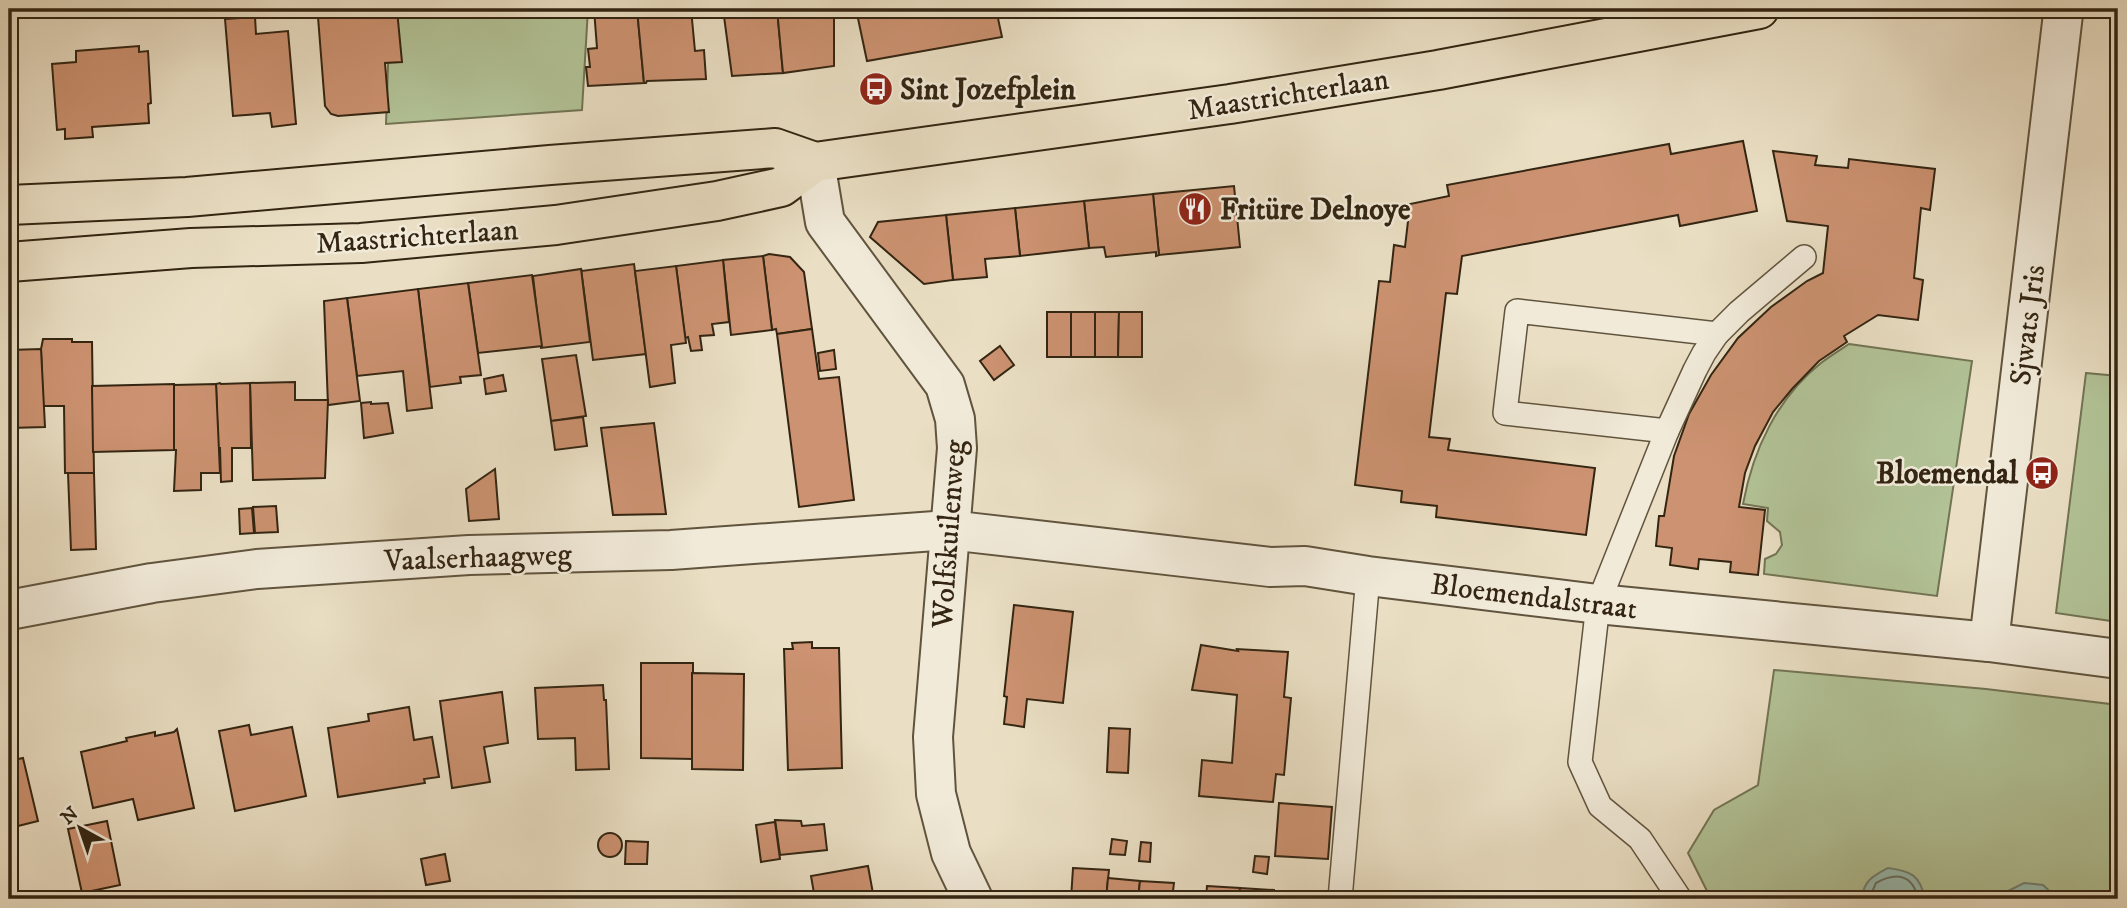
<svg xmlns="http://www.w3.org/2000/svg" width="2127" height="908" font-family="'IM FELL DW Pica',serif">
	<rect width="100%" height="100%" fill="#eadfc4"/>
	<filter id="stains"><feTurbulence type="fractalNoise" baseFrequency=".00286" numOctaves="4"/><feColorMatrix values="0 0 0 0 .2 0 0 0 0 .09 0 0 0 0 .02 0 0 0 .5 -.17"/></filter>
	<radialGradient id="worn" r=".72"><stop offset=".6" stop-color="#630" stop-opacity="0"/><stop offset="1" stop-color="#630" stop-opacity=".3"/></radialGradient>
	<!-- green -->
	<g fill="#b2c397" stroke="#727454" stroke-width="2">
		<polygon points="390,9 588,9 582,110 386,124"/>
		<path d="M1849,344l123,17 -35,235 -173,-22 1,-15 11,-5 6,-9 -2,-13 -13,-11 1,-13 -25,-4c10,-54 34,-106 78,-141 9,-7 19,-13 28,-19z"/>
		<polygon points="2086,373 2118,376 2118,622 2056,613"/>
		<polygon points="1774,670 1986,689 2118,705 2118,899 1711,899 1688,853 1714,810 1758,785"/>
	</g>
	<!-- water -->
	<g fill="#98bdb2" stroke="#708072" stroke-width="2">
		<path d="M1888,868c23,3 32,7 37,31h-63c1,-18 11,-23 26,-31z"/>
		<polygon points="2024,883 2043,885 2058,899 2003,899 2006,892"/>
	</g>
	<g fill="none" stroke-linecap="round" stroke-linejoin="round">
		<!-- shore -->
		<path stroke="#667162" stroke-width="2" d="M1869,899l7,-16c20,-11 37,-9 42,16"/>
	</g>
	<!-- building -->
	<g fill="#cc9271" stroke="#332512" stroke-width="2">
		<polygon points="594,9 637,9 644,83 588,86 586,67 590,67 588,49 597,48"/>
		<polygon points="637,9 691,9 695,51 704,50 706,79 647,81 646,83 644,83"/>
		<polygon points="723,9 777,9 783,73 732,76"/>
		<polygon points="777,9 834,9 834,66 783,73"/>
		<polygon points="856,9 996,9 1002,37 867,61"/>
		<polygon points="397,10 402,62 385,63 389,112 338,116 331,114 325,106 318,17"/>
		<polygon points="255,17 256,34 288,31 296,124 272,127 270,113 233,116 225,19"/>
		<polygon points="139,46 139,52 148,51 151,103 148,104 149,123 92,127 93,137 65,139 65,129 57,130 52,64 76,62 76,51"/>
		<polygon points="1743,141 1757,211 1680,226 1678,215 1462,256 1457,294 1446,293 1429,437 1450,439 1448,450 1595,468 1586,535 1436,517 1437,506 1401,502 1402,491 1355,485 1379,281 1390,282 1394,245 1405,247 1410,204 1449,196 1447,185 1669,144 1671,154"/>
		<polygon points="1773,151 1817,156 1815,165 1848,168 1849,159 1935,169 1930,210 1921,208 1914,278 1923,280 1918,320 1878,315 1844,336 1847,342 1819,361 1792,389 1773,412 1755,446 1745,473 1739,507 1765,510 1758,575 1730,572 1731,562 1699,559 1698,569 1670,565 1672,548 1656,546 1659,516 1664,516 1674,456 1689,414 1711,375 1738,338 1771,307 1807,281 1823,273 1828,226 1787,221"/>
		<polygon points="1234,186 1240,247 1159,255 1153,194"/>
		<polygon points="1153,194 1159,255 1156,256 1156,252 1106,257 1104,247 1089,248 1084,201"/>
		<polygon points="1084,201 1089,248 1020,256 1015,208"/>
		<polygon points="1015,208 1020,256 985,259 987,277 953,280 946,215"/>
		<polygon points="946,215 953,280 924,284 870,237 878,222"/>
		<polygon points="769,254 790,257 804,272 812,329 777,334 776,329 772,330 763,256"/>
		<polygon points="763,256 772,330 731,335 723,260"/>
		<polygon points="723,260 729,322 712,324 714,335 700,336 702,350 691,351 688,337 685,338 676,266"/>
		<polygon points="634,264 646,354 593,360 581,269 582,271"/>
		<polygon points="676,266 686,343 671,345 675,383 650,387 635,271"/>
		<polygon points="581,269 590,342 541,348 533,276"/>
		<polygon points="532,275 542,346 478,353 468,283"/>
		<polygon points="468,283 481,375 460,377 461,383 430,387 418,289"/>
		<polygon points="418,289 432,408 407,411 403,371 357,376 347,298"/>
		<polygon points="347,298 360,401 328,405 324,301"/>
		<rect x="1047" y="312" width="24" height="45"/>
		<rect x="1071" y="312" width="24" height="45"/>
		<polygon points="1095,312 1119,312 1118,357 1095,357"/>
		<polygon points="1119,312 1142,312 1142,357 1118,357"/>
		<polygon points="812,329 819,379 839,377 854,500 799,507 777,334"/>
		<polygon points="43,339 72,339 72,342 92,342 94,473 65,473 64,406 43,406 41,349"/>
		<polygon points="1000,346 1014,365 994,380 980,361"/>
		<polygon points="41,349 45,427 9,428 9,350"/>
		<polygon points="834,350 836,369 820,371 818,353"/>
		<polygon points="576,355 586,416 551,421 542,359"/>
		<polygon points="503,375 506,391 486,394 484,379"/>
		<polygon points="295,382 295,400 328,400 325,478 253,480 250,383"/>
		<polygon points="220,383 221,384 250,383 251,448 232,448 232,481 221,482 220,448 218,448 216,384"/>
		<polygon points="174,384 174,450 93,452 92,386"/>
		<polygon points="216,384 220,473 201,473 201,490 174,491 176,450 174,450 174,385"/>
		<polygon points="371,402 371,404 388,403 393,433 364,438 361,403"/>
		<polygon points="583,417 587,446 555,450 551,421"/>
		<polygon points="654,423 666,514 613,515 601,428"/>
		<polygon points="495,469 499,519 469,521 466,489"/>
		<polygon points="68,473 94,473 96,549 71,550"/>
		<polygon points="276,506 278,532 255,533 253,507"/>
		<polygon points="252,508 254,533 240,534 239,509"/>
		<polygon points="1014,605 1073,612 1063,703 1027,699 1024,727 1004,724 1007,697 1004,696"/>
		<polygon points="812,642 812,648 839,648 842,768 788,770 784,649 793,649 792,643"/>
		<polygon points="1201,645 1238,651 1237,649 1288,652 1284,697 1291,698 1284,775 1276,774 1273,802 1199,796 1202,760 1232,763 1237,695 1192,690"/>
		<polygon points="641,663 693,663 693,759 641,758"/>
		<polygon points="692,673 744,674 743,770 692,769"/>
		<polygon points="603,685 604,700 606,700 609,769 576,770 575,738 538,739 535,688"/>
		<polygon points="502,692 508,743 484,747 490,782 452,788 440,701"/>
		<polygon points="409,707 414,740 432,737 439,777 424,779 425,783 338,797 328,728 369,721 368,714"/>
		<polygon points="249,725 251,735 292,727 306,796 235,811 219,731"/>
		<polygon points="1109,728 1130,729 1128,773 1107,772"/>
		<polygon points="177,729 194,808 138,820 133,799 93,808 81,752 127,741 126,738 155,732 155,736 174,732"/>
		<polygon points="23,758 38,821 14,827 12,819 9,820 9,761"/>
		<polygon points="1279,803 1332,807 1328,859 1275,856"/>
		<polygon points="775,820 801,821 802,826 824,824 827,850 780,855"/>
		<polygon points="107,821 120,885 82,893 68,829"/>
		<polygon points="775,822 780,859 761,862 756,825"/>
		<circle cx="610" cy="845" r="12"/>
		<polygon points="1112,839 1127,841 1125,855 1110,854"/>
		<polygon points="626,841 648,842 647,864 625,864"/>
		<polygon points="1141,842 1151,843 1150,862 1139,861"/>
		<polygon points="445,854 450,881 426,885 421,859"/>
		<polygon points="1255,856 1269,857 1267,874 1253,872"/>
		<polygon points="868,866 874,899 815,899 811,876"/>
		<polygon points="1073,868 1109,870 1106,899 1071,899"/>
		<polygon points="1108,878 1140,881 1138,899 1106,899"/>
		<polygon points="1140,881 1174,883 1172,899 1138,899"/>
		<polygon points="1207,886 1240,888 1239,899 1206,899"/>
		<polygon points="1240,888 1274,890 1274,899 1239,899"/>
	</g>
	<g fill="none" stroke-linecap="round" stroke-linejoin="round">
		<!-- service casing -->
		<g stroke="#61543e" stroke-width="26">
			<g id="service">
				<polyline points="1667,431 1505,413 1517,311 1717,334"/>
				<polyline points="1340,899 1368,576"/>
				<polyline points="1680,899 1640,839 1600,806 1580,762 1598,604 1667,431 1695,370 1704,353 1717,334 1739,312 1804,257"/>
			</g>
		</g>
		<!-- minor casing -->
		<g stroke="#61543e" stroke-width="42">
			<g id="minor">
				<polyline points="815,162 825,222 945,385 955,419 957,448 933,737 936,794 951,853 973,899"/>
				<polyline points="9,610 152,583 257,569 469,555 671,550 949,530 1270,567 1305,566 1368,576 1598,604 1989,642 2118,659"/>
				<polyline points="1989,642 2063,14 2062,9"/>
			</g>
		</g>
		<!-- primary casing -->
		<g stroke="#332512" stroke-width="42">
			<g id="primary">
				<polyline points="9,205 187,197 550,165 775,148 815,162 1230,104 1438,70 1759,9"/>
				<polyline points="9,262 191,248 361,243 556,225 717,201 781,187 815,162"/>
			</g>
		</g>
		<!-- service -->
		<use href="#service" stroke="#f1ead9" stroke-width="23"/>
		<!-- minor -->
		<use href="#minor" stroke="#f1ead9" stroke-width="38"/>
		<!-- primary -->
		<use href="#primary" stroke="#eadfc4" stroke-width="38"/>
	</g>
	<!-- icons -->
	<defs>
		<g id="bus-disc" transform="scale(1.75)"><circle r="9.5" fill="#8f2418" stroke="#f1ead9"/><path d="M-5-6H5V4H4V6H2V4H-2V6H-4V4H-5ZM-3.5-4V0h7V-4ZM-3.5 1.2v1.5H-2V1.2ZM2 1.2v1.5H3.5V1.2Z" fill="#fff"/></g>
		<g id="restaurant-disc" transform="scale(1.75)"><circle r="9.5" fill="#8f2418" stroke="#f1ead9"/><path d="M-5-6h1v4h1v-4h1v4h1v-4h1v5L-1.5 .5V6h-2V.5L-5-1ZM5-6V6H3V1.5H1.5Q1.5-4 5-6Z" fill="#fff"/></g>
	</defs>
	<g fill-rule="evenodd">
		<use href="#bus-disc" x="876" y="89"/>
		<use href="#restaurant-disc" x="1195" y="209"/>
		<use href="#bus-disc" x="2042" y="473"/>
	</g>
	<g text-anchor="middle" stroke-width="5" stroke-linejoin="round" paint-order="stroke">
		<!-- poi labels -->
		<g font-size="30" font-weight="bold" fill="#332512" stroke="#f1ead9" text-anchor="start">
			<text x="900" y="99">Sint Jozefplein</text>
			<text x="1220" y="219">Fritüre Delnoye</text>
			<text x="2018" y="483" text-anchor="end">Bloemendal</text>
		</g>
		<!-- street labels -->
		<g font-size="30" fill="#332512" stroke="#f1ead9">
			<text transform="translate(1288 94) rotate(-9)" y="10">Maastrichterlaan</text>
			<text transform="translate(417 236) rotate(-4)" y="10">Maastrichterlaan</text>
			<text transform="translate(2027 325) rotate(-83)" y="10">Sjwats Jris</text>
			<text transform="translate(948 534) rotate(-86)" y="10">Wolfskuilenweg</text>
			<text transform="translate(478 557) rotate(-2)" y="10">Vaalserhaagweg</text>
			<text transform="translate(1534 596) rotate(7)" y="10">Bloemendalstraat</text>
		</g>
	</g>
	<!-- margin -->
	<rect width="2127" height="908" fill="none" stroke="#eadfc4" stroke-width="35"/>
	<rect x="10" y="10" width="2106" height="887" fill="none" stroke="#332512" stroke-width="3.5"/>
	<rect x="18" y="18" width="2092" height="873" fill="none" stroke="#332512" stroke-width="2"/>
	<!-- north arrow -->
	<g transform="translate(80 828) rotate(320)" stroke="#f1ead9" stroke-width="5" paint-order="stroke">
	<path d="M0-5L12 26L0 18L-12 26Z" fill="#332512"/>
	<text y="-10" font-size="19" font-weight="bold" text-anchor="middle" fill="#332512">N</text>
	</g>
	<rect width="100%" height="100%" filter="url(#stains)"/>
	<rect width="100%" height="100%" fill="url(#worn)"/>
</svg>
